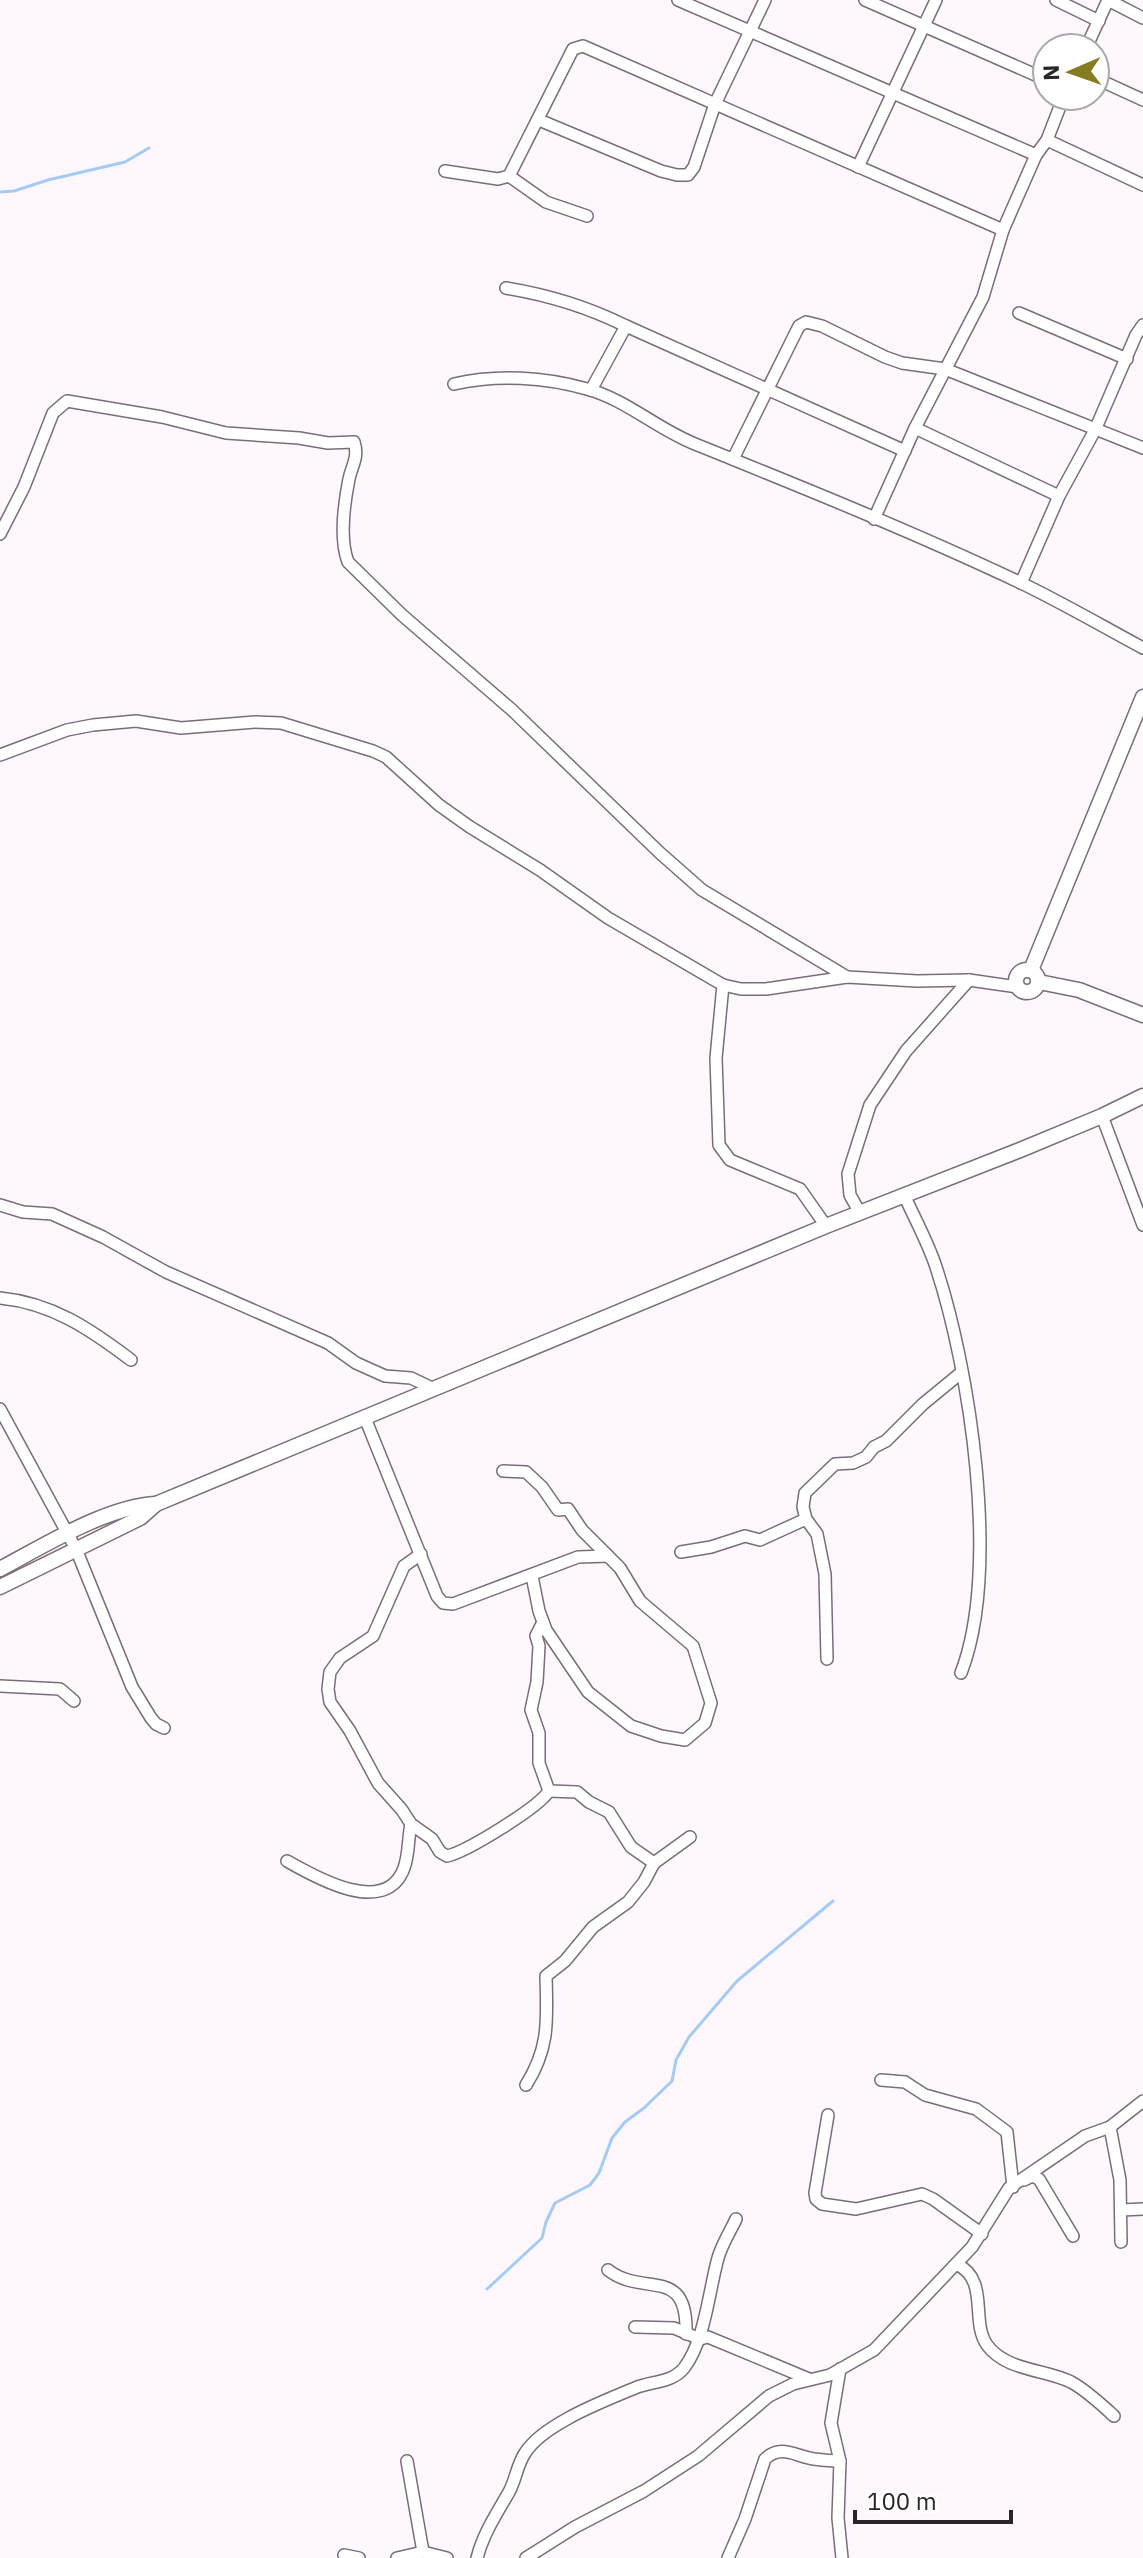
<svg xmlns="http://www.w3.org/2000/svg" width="1143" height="2558" font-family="'IBM Plex Sans',sans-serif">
	<rect width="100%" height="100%" fill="#fff7fe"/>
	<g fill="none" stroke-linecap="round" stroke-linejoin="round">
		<!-- stream -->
		<g stroke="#a6cbf2" stroke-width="3">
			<polyline points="0,192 14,191 48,180 125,162 149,148"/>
			<polyline points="487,2289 542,2238 546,2222 555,2203 590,2185 599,2173 612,2138 625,2122 644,2108 672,2081 676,2060 689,2037 737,1981 833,1901"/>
		</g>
		<!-- minor casing -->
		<g stroke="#796e78" stroke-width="14">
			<g id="minor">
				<polyline points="678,0 1036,155"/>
				<polyline points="865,0 1047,80"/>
				<polyline points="1056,0 1099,21"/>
				<polyline points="1108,0 1143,18"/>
				<polyline points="1086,48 1108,0"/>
				<polyline points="1095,78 1143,100"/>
				<polyline points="539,120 661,171 677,175 688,175 694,167 715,104 765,0"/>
				<polyline points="1047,140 1143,185"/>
				<polyline points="858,167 936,0"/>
				<polyline points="445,171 498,179 509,176 573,49 583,46 1003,230"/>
				<polyline points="509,176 546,202 587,216"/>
				<path d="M506,288c43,7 80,18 120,38"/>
				<polyline points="1019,313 1127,359"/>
				<path d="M454,384c43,-10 91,-7 133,5 40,11 70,40 108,55 109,44 218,88 324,138 42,20 83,44 124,66"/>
				<polyline points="591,390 626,326 905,451"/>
				<polyline points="915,428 1059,496"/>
				<polyline points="733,459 799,326 806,322 822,326 885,357 902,363 945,369 1143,448"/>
				<polyline points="874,519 915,428 983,297 1003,230 1036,155 1047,140 1064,96"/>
				<path d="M0,534l24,-47 29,-74 14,-12 95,16 64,16 73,5 29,5 26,-1c5,15 -2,23 -5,37 -5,25 -10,59 -1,83l54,53 110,95 148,143 42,37 145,87"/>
				<polyline points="1021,583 1059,496 1095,430 1136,335 1143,325"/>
				<polyline points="0,755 67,730 93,725 136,721 181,728 255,722 281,723 373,751 386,757 439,805 470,827 540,870 608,918 723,985 741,989 766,989 847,977 917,981 969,980 1018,987"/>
				<polyline points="723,985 716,1058 719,1145 730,1160 800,1189 826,1226"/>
				<polyline points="1102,1116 1143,1225"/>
				<path d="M905,1197c10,22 22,44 30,67 35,104 66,306 26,409"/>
				<polyline points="0,1205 23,1212 52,1214 103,1237 166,1272 328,1343 356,1363 385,1376 411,1378 434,1389"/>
				<polyline points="860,1213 850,1195 848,1174 870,1105 906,1051 969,980"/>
				<path d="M0,1298c52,5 90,31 131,62"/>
				<polyline points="0,1409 76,1549 132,1687 151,1718 156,1724 164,1728"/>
				<polyline points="365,1418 437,1596 443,1603 453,1604 578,1557 608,1556 620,1568 640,1601 693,1646 711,1703 705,1723 685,1740 661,1736 631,1726 588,1692 546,1630 539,1611 532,1576"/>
				<polyline points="503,1471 526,1472 542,1487 558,1510 568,1509 582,1530 608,1556"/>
				<polyline points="681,1552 711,1547 745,1536 760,1540 806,1519"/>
				<path d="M421,1554l-17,12 -31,70 -33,22 -10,14 -2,17 2,13 20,29 28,52 24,27 9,14 21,15 8,13 7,4c19,-4 91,-48 102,-65l-10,-28v-30l-8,-23 6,-28 2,-36 -3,-10 7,-14"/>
				<polyline points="827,1659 825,1574 817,1534 806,1519 803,1507 805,1493 835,1464 853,1463 866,1457 874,1447 886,1441 923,1404 962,1372"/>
				<polyline points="0,1686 60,1689 74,1701"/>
				<polyline points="549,1791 577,1792 589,1802 609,1812 631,1847 654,1863"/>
				<path d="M287,1861c28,16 99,57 117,7 5,-13 4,-30 7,-44"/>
				<polyline points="881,2080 905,2082 925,2095 976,2109 1007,2132 1013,2187"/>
				<path d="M526,2085c24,-38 21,-66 20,-109l19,-15 28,-34 35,-25 16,-20 10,-19 36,-26"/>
				<polyline points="828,2115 815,2193 816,2199 822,2204 856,2209 922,2194 933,2199 982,2234"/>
				<polyline points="1110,2127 1120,2180 1121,2242"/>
				<polyline points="1024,2180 1032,2176 1039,2179 1073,2236"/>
				<polyline points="1121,2210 1143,2209"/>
				<path d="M956,2264c34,15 14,57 31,81 19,26 58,24 84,37 15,8 30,22 43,34"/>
				<path d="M608,2270c36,28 80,-6 78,64"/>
				<polyline points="635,2327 674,2328 700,2339 708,2337 809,2379"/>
				<polyline points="840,2369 831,2423 840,2461 838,2518 842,2558"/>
				<polyline points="407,2461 423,2552"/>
				<polyline points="344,2555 359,2558"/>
				<polyline points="397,2558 423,2552 447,2558"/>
				<path d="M477,2558c6,-24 20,-45 32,-66 7,-13 8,-27 16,-39 18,-29 79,-52 110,-65 17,-7 37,-5 49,-20 21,-27 25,-78 34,-110 4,-14 12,-26 18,-39"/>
				<polyline points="526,2558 575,2527 644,2491 698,2456 769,2396 793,2384 830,2375 874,2350 972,2247 1009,2188 1085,2136 1110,2127 1143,2101"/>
				<path d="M728,2558l17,-39 20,-60c16,-15 30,-3 49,0 8,1 18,2 26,2"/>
			</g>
		</g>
		<!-- tertiary casing -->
		<g stroke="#796e78" stroke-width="17">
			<g id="tertiary">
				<circle cx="1027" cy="981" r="11"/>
				<polyline points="1031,970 1143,697"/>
				<polyline points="1039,982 1079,990 1143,1015"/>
				<path d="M0,1569c43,-23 108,-63 156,-65"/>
				<polyline points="0,1587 140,1518 156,1504 826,1226 1020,1150 1102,1116 1143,1096"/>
			</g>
		</g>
		<!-- minor -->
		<use href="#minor" stroke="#fff" stroke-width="11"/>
		<!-- tertiary -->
		<use href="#tertiary" stroke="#fff" stroke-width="14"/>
	</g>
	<!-- north arrow -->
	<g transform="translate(1071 72) rotate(268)"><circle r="38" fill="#ffffff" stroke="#a9a7a9" stroke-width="2"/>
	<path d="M0-6L14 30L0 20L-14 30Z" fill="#857c22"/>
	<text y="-12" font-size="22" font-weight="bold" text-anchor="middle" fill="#292428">N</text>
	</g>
	<!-- scale -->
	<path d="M855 2510v12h156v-12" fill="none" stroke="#292428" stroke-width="4"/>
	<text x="867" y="2510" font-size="24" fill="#292428" stroke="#ffffff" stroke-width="6" paint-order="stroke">100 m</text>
</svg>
